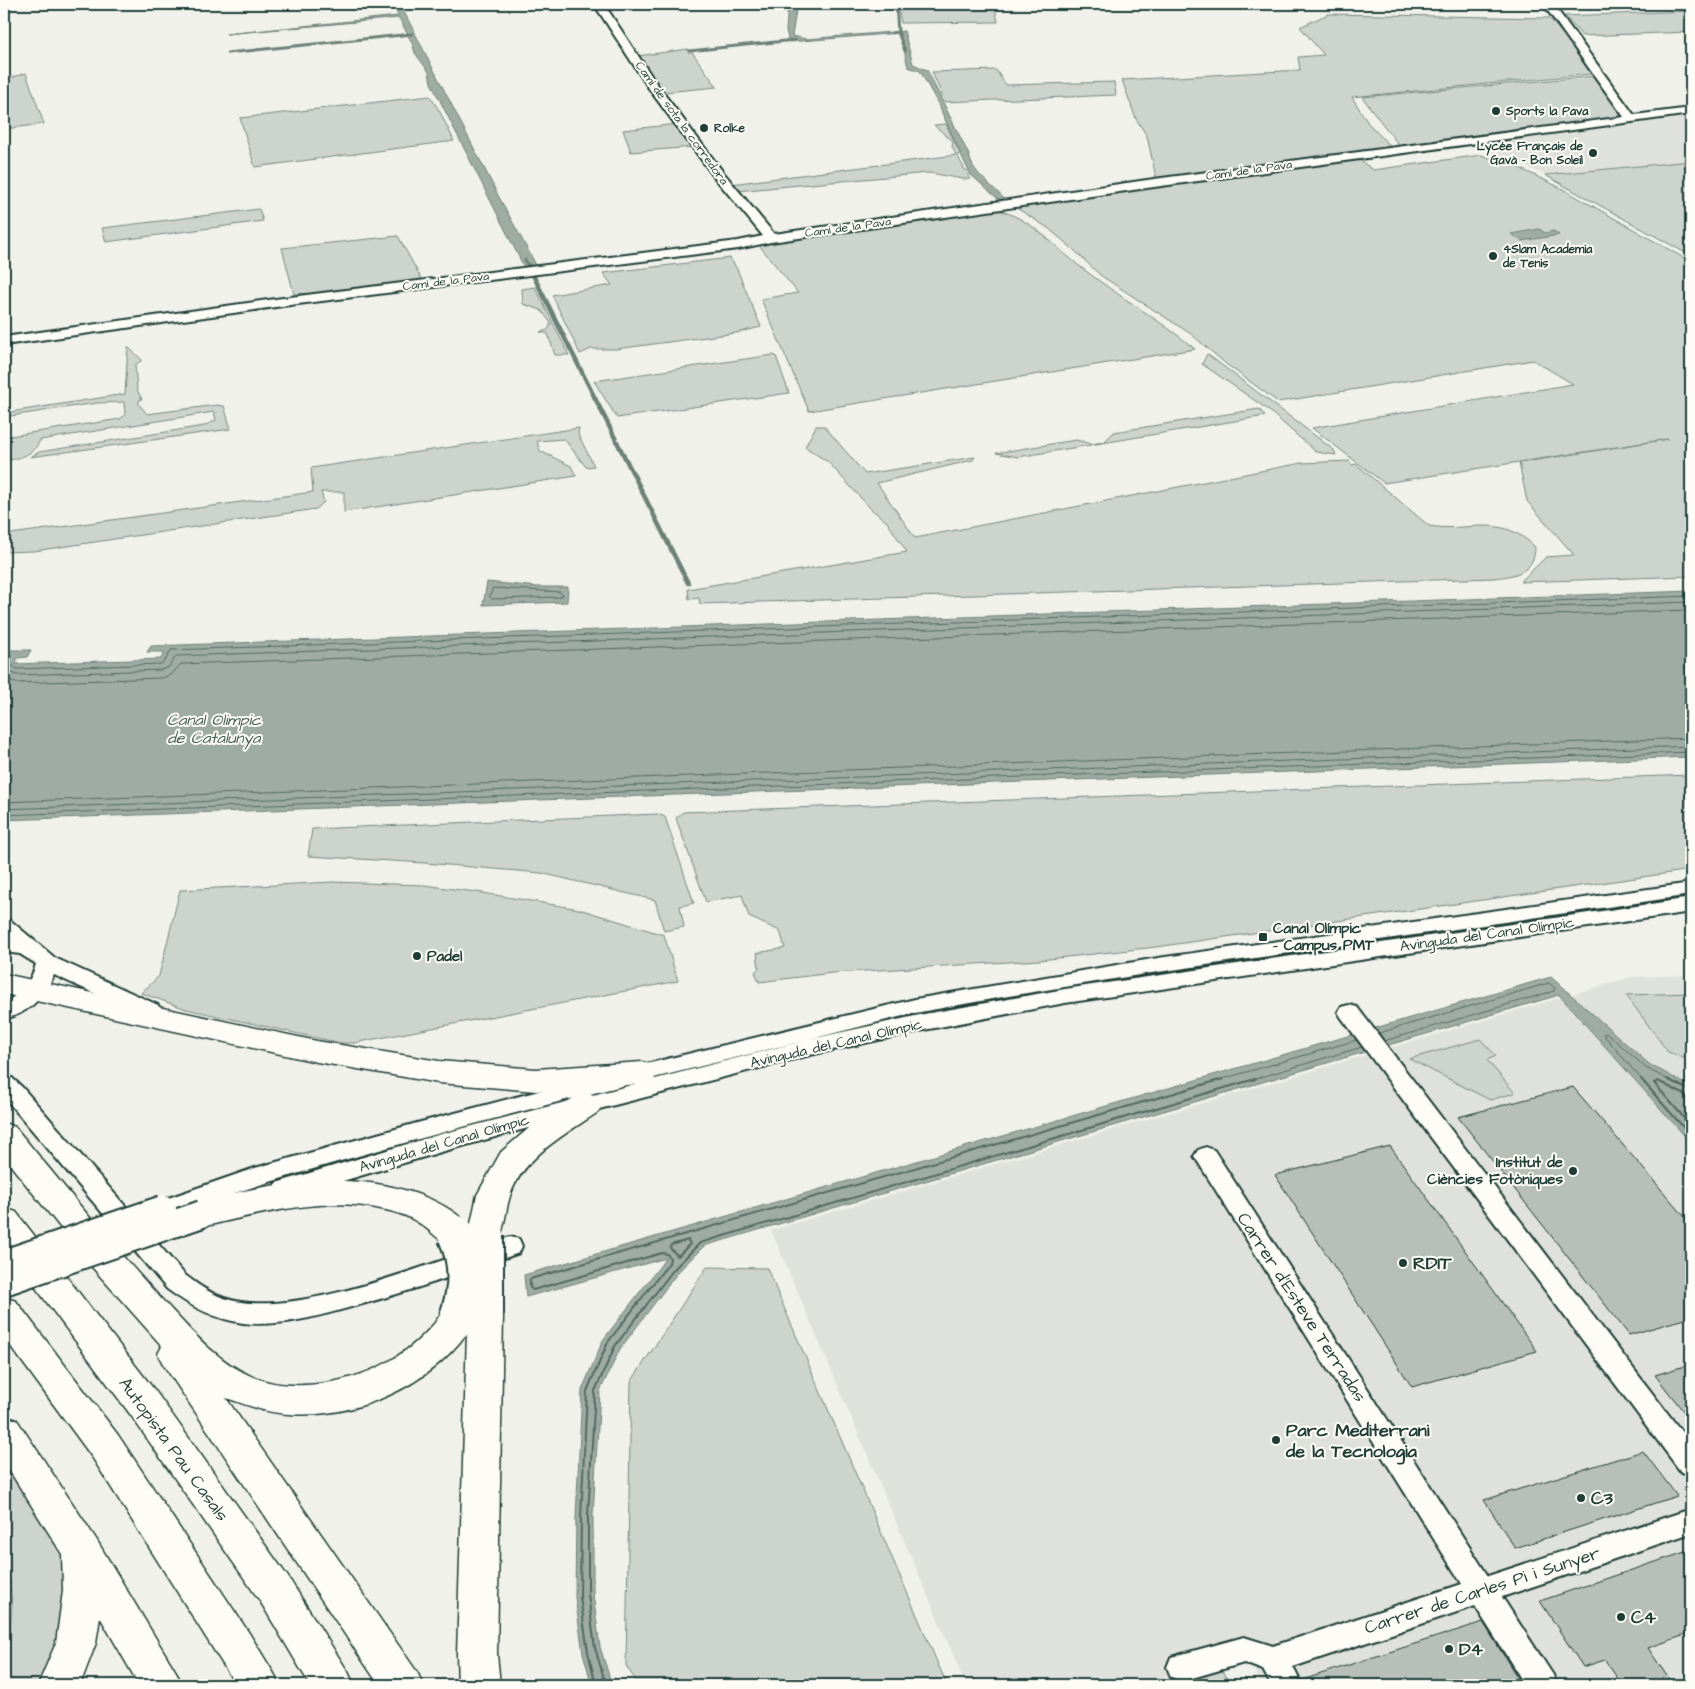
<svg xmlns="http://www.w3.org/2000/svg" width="1695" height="1689" font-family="'Architects Daughter',sans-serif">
	<rect width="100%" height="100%" fill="#f0f1eb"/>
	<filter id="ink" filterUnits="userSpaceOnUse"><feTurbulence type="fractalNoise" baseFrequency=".02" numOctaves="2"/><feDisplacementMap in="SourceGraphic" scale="10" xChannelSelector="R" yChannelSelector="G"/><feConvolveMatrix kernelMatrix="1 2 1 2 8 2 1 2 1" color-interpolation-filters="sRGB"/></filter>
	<g filter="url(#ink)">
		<!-- built -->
		<g fill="#dfe2dc">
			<polygon points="1691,116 1691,161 1545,175 1475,144"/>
			<polygon points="1691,975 1691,1685 1262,1685 1244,1650 1141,1685 966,1685 771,1230 1631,977"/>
		</g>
		<!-- green -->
		<g fill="#cdd3cd" stroke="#768880">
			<polygon points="897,4 994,4 998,22 901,23"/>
			<polygon points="1691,11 1691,32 1582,36 1565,16"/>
			<polygon points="1328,14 1549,18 1569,41 1591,74 1352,97 1368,123 1393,149 1157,182 1147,136 1136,119 1122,80 1300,70 1298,57 1324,55 1300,27"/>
			<polygon points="688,49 692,52 717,87 665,92 637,56"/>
			<polygon points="996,70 1006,85 1114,82 1116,95 945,102 932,72"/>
			<polygon points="26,73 44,124 4,129 4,80"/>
			<polygon points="1595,76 1620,113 1619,118 1401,148 1362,97"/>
			<polygon points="430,96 440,112 454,141 255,167 240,118"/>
			<polygon points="678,124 694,147 631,152 623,130"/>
			<path d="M946,124l14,30 -3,1 13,24c-10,1 -29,-5 -42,-6l-192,18 -5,-7 225,-29 -4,-8 1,-5 -19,-17z"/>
			<polygon points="1481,155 1511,164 1561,188 1691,262 1691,576 1520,582 1546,557 1574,555 1527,501 1519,463 1668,439 1384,483 1312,428 1573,384 1533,360 1278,402 1226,364 1191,334 1100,275 1073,249 1048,228 1015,207 1358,159 1373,170"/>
			<polygon points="1691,161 1691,256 1545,175"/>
			<polygon points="259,209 263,221 106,242 102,228"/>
			<path d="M994,209c37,8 59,37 88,59 37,29 77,51 113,81l-386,62 -48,-112 37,-6 -40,-49 49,-9z"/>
			<polygon points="398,236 422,280 318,294 294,294 282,248"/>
			<polygon points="730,258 737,269 761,327 736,333 616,349 591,349 580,354 552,295 612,285 603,273"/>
			<polygon points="535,287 569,355 555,355 548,334 540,332 548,330 551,323 541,310 523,304 522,289"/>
			<path d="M128,347l14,13 -7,5 2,25 5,9 -3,1v4l8,10 70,-9 7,1 7,23 -201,28 9,-5 165,-26 12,-6 -2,-8 -174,28c-6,15 -21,19 -36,21v-24l116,-18 5,-4 -1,-13 -27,1 -93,14v-4l121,-19z"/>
			<polygon points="1207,354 1334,450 1336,455 1316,452 1267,409 1202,364"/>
			<polygon points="773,355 776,356 789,393 617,418 594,381"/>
			<polygon points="1259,409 1265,416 1018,457 996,453 1076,440 1093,444 1105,441 1114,432"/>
			<path d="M816,426h8l41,48 110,-17 -2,3 -96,23 38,55 387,-75 47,-2 3,4 4,-1 73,62c40,7 71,-14 106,21 0,25 -20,29 -41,31l-794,26 -1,-6 -10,1 -1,-10 219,-37 -20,-30 -17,-14 -42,-46 -23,-15z"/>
			<polygon points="579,428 578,434 594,466 586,467 564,439 537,441 540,451 571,466 576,476 344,512 344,492 321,492 324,502 316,509 34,551 4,552 4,535 313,492 311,468"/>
			<polygon points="1691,775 1691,870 1156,947 1040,960 832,973 759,982 755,972 759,968 757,953 785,948 780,931 749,917 742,895 706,902 676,818 683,812"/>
			<polygon points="658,814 665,817 694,903 680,906 684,927 664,931 655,900 541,873 425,863 308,856 312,829"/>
			<polygon points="333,882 424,885 483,893 579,909 664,935 678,981 354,1043 340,1043 186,1009 141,993 159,976 180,890"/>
			<polygon points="1691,993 1691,1061 1668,1052 1626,995"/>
			<polygon points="1480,1039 1496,1056 1487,1060 1515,1093 1490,1100 1409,1059"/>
			<polygon points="707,1267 767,1268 947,1685 639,1685 626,1666 631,1382"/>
			<polygon points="4,1463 64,1554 64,1615 48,1677 42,1685 4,1685 4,1663 10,1633 12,1606 10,1582 4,1566"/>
			<polygon points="1221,1666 1230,1685 1162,1685"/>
		</g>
		<!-- water -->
		<g fill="#9faca4" stroke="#6c8077">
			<polygon points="393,4 400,4 500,199 536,265 524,267 431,83 429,72 415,53 412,43 399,18 226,34 398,16"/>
			<path d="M788,4h6l2,7 -4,25 14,3 98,-8 9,33 14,6 42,85c4,20 23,29 36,45l-7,-1 -28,-25 -33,-72 -17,-31 -12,-4 -8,-34 -111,9 -3,-11z"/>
			<polygon points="1539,229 1545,233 1554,231 1559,235 1522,241 1511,234"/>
			<polygon points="487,582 538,587 568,587 567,602 483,605"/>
			<polygon points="1691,591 1691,757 4,820 4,650 31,650 27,657 18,658 15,664 161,659 164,652 147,652 151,646"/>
			<polygon points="1551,977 1649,1064 1691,1087 1691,1143 1559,995 704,1246 678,1272 620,1349 600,1391 593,1515 593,1594 600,1647 612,1685 592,1685 583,1653 575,1597 576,1518 582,1390 603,1340 666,1258 526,1297 524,1275"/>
		</g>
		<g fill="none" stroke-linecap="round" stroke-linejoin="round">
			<!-- shore-far1 -->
			<g stroke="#526961" stroke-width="1">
				<polygon points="493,588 560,592 563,595 560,597 492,599 490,597"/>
				<polyline points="4,655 11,656 11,665 17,669 161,664 165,661 171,650 1691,596"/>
				<polyline points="4,662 8,671 17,675 161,670 169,667 176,656 1691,602"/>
				<polyline points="4,678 16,683 162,678 172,674 181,664 1691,610"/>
				<polyline points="4,802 1691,738"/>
				<polyline points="4,809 1691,746"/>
				<polyline points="4,815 1691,752"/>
				<polyline points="1379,1033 1549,983 1555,988 1554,991 1384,1041"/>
				<polyline points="1219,1080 1357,1040"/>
				<polyline points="1251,1080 1362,1047"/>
				<polyline points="1642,1080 1603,1034 1607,1033 1646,1068 1669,1080"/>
			</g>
			<!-- shore -->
			<g stroke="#526961" stroke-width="2">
				<polyline points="1641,1079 1691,1136"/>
				<polyline points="1667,1079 1691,1091"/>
				<polyline points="1691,1098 1658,1081 1654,1083 1691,1126"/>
				<polygon points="688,1240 690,1244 678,1256 670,1248 671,1245"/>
				<polyline points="596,1685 588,1652 580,1597 581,1518 587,1391 608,1342 669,1263 670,1258 667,1254 662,1253 533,1290 530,1288 530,1279 1223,1079"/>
				<polyline points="606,1685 595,1648 588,1594 588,1515 595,1391 615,1346 674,1269 700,1243 1255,1079"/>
			</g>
			<!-- stream-far1 -->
			<g stroke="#6c8077" stroke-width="3">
				<polyline points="896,4 898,32"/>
				<polyline points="892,33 898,32 905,51"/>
				<polyline points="689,51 795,40"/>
				<polyline points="227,53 412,34"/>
				<polyline points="525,260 529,267"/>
			</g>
			<!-- stream -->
			<polyline stroke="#6c8077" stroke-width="4.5" points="528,265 688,583"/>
		</g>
		<!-- building -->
		<g fill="#b6bfb8" stroke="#1f3d34">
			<polygon points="1573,1087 1691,1224 1691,1317 1629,1335 1458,1117"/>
			<polygon points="1390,1146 1537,1351 1412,1387 1275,1175"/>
			<polygon points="1691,1364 1691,1421 1655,1375"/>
			<polygon points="1643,1451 1677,1496 1515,1548 1484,1500"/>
			<polygon points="1691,1550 1691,1633 1648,1648 1673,1685 1622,1685 1605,1660 1583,1667 1540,1601"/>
			<polygon points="1483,1622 1522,1685 1304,1685 1302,1680"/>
		</g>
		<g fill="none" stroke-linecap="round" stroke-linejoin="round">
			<!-- minor casing -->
			<g stroke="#1f3d34" stroke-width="4">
				<g id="minor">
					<polygon points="594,4 604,4 658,86 723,172 774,234 1154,179 1624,117 1543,4 1553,4 1634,115 1691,108 1691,114 1154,187 771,242 738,249 290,305 4,345 4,337 290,297 738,241 763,236 715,178 650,90"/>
					<path d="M1691,883v12l-533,77 -155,25 -88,16 -104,26 113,-25 141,-25 626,-91v14l-626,91 -141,27 -114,25 -246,63 -123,34 -156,46 -9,-3 -3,-6 3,-6 165,-49 366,-94c-182,45 -365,89 -544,144 -34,10 -66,24 -100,34l-9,-3 -3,-6 3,-6 101,-35 162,-45 171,-45 327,-79 243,-41z"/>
					<path d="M4,919l7,2 44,37 103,47 3,5 -3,5 -8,2 -8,-2 -88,-40c-9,22 -27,39 -50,44v-16c16,-9 27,-20 32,-39l-16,-10 -16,-2z"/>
					<polygon points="1349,1005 1357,1007 1691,1444 1691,1475 1681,1472 1341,1017 1338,1012 1341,1007"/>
					<path d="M4,1076l8,2 10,9 163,188c12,9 24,18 39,23 69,24 216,-39 286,-61l9,2 3,7 -3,7c-54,19 -108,38 -164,53 -36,10 -74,21 -112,17 -29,-4 -53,-17 -76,-34l-163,-192z"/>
					<polygon points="1206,1147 1214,1150 1488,1576 1691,1509 1691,1533 1502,1597 1553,1675 1557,1685 1525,1685 1475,1606 1293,1667 1302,1685 1271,1685 1263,1670 1244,1663 1182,1681 1171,1677 1167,1667 1171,1657 1244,1637 1273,1646 1462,1584 1198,1162 1194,1156 1198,1150"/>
				</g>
			</g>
			<!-- highway casing -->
			<g stroke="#1f3d34" stroke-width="3">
				<g id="highway">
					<polygon points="4,974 317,1041 439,1061 536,1069 642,1062 653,1065 658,1073 653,1081 642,1084 536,1091 439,1083 317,1062 4,994"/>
					<path d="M587,1093l11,3 5,8 -5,8c-32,22 -75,44 -88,84 -5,16 -5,33 -13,48l-12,4 -12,-4 -3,-5 -2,4c-25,8 -30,-8 -49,-20 -13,-9 -28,-12 -43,-15 -55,-12 -121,7 -174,19l-12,-4 -5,-9 5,-9c74,-23 167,-38 240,-6 13,6 32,16 40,29l7,-33 24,-43 28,-24 47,-32z"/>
					<path d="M4,1123l11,4c50,60 99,122 153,179 24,26 49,55 83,70 45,20 113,5 151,-23 12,-8 22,-18 31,-28 4,-4 7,-12 12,-15 8,-5 17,-3 25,1l3,-6 12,-4 12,4 6,10 -6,339 3,31h-42l-1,-31 10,-321c-40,54 -111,86 -178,81 -22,-1 -42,-9 -63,-16l191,274 6,13h-44l-216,-321 -5,-10 4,-8 -70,-79 -88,-110z"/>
					<polygon points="4,1208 16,1212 156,1392 288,1577 348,1672 354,1685 310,1685 260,1601 130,1414 4,1245"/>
					<polygon points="4,1297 16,1301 118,1435 249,1633 273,1672 279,1685 236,1685 92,1457 4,1337"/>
					<polygon points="4,1416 17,1420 96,1539 176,1672 182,1685 139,1685 100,1617 96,1643 80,1685 38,1685 56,1643 63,1591 62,1554 4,1462"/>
				</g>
			</g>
			<!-- minor -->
			<use href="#minor" fill="#fdfcf7" fill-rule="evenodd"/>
			<!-- highway -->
			<use href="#highway" fill="#fdfcf7" fill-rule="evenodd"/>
			<!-- minor-bridge casing -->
			<g stroke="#1f3d34" stroke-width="30" stroke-linecap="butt">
				<g id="minor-bridge">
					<polyline points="4,1263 163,1209"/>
					<polyline points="4,1282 202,1214"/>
				</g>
			</g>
			<!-- highway-bridge casing -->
			<g stroke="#1f3d34" stroke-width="40" stroke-linecap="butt">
				<g id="highway-bridge">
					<path d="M456,1234c13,29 12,56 1,86"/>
					<polyline points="485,1235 485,1315"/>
				</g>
			</g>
			<!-- minor-bridge -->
			<use href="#minor-bridge" stroke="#fdfcf7" stroke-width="26"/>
			<!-- highway-bridge -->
			<use href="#highway-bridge" stroke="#fdfcf7" stroke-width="36"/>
		</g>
	</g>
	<!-- markers -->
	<g fill="#1f3d34" stroke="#fdfcf7" stroke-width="2">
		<circle cx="1496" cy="111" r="5"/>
		<circle cx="704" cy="128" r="5"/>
		<circle cx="1593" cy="153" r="5"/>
		<circle cx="1493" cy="256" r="5"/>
		<rect x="1258" y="932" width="10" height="10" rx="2.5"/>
		<circle cx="417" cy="956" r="5"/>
		<circle cx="1573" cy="1171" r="5"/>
		<circle cx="1403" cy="1263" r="5"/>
		<circle cx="1276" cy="1440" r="5"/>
		<circle cx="1581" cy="1498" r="5"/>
		<circle cx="1621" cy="1617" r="5"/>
		<circle cx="1449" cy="1649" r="5"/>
	</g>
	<g text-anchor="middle" stroke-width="4" stroke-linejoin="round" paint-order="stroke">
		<!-- far-poi labels -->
		<g font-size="12" font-weight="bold" fill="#1f3d34" stroke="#fdfcf7" text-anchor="start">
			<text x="1506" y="115">Sports la Pava</text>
			<text x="714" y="132">Rolke</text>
			<text x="1583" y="150" text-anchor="end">Lycée Français de<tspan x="1583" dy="14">Gavà - Bon Soleil</tspan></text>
			<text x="1503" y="253">4Slam Academia<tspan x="1503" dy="14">de Tenis</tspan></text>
		</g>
		<!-- far-street labels -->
		<g font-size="12" fill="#1f3d34" stroke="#fdfcf7">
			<text transform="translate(682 123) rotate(54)" y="4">Camí de sota la corredora</text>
			<text transform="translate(1249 170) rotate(-8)" y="4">Camí de la Pava</text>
			<text transform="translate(848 227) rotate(-8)" y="4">Camí de la Pava</text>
			<text transform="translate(446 281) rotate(-7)" y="4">Camí de la Pava</text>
		</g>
		<!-- poi labels -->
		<g font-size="15" font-weight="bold" fill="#1f3d34" stroke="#fdfcf7" text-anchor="start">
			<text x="1273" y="933">Canal Olímpic<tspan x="1273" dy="17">- Campus PMT</tspan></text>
			<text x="427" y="961">Padel</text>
			<text x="1563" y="1167" text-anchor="end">Institut de<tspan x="1563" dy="17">Ciències Fotòniques</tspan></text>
		</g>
		<!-- street labels -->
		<g font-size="15" fill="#1f3d34" stroke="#fdfcf7">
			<text transform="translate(1487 934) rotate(-8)" y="5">Avinguda del Canal Olímpic</text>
			<text transform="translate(836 1043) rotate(-13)" y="5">Avinguda del Canal Olímpic</text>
			<text transform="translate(444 1143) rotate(-16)" y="5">Avinguda del Canal Olímpic</text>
		</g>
		<!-- water labels -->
		<g font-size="16" font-style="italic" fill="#455e56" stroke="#fdfcf7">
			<text x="214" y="725">Canal Olimpic<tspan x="214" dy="18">de Catalunya</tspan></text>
		</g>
		<!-- near-poi labels -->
		<g font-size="18" font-weight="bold" fill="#1f3d34" stroke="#fdfcf7" text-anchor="start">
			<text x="1413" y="1269">RDIT</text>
			<text x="1286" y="1436">Parc Mediterrani<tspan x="1286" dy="21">de la Tecnologia</tspan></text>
			<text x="1591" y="1504">C3</text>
			<text x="1631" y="1623">C4</text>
			<text x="1459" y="1655">D4</text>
		</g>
		<!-- near-street labels -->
		<g font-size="18" fill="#1f3d34" stroke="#fdfcf7">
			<text transform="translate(1302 1307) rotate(57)" y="6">Carrer d'Esteve Terradas</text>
			<text transform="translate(174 1449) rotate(54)" y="6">Autopista Pau Casals</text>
			<text transform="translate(1482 1590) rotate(-18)" y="6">Carrer de Carles Pi i Sunyer</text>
		</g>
	</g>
	<!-- margin -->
	<rect width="1695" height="1689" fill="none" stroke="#fdfcf7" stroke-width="20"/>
	<rect x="10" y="10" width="1675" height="1669" fill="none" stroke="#1f3d34" stroke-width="2" filter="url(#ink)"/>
</svg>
